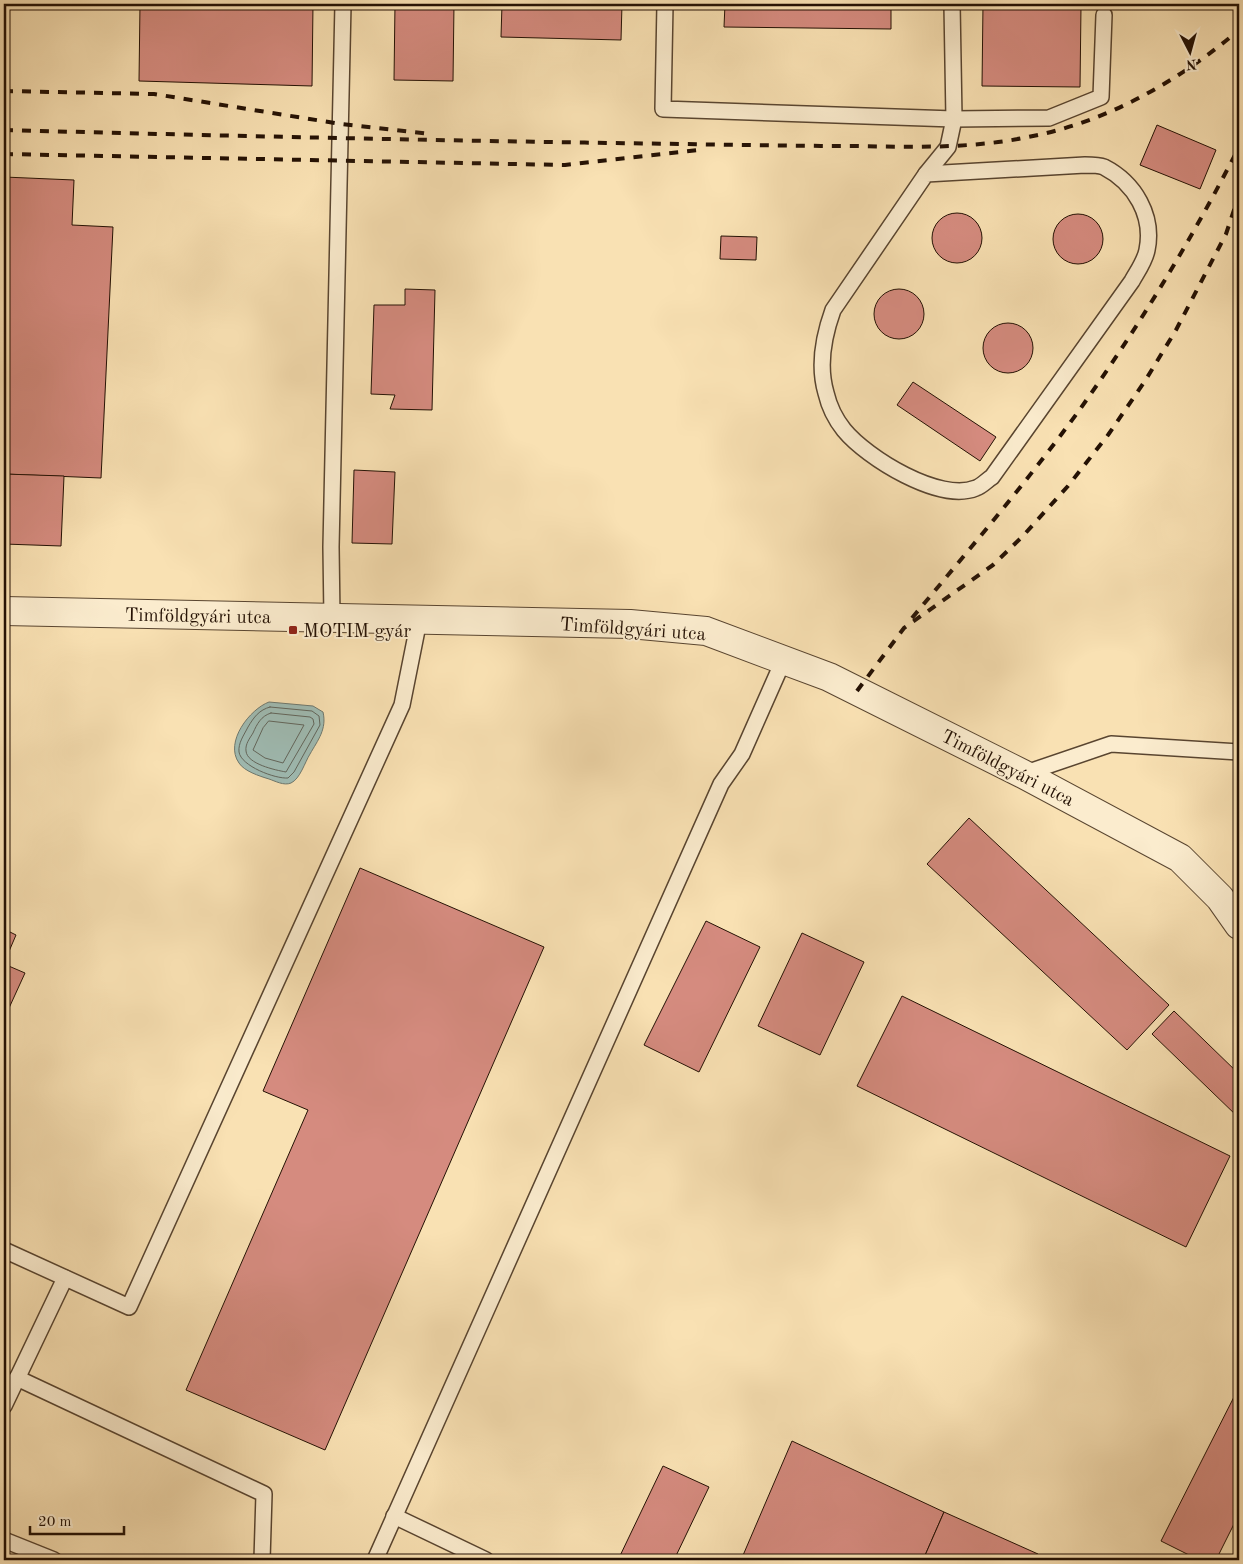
<svg xmlns="http://www.w3.org/2000/svg" width="1243" height="1564" font-family="'Old Standard TT',serif">
	<rect width="100%" height="100%" fill="#f9e1b3"/>
	<filter id="stains"><feTurbulence type="fractalNoise" baseFrequency=".004" numOctaves="4"/><feColorMatrix values="0 0 0 0 .2 0 0 0 0 .09 0 0 0 0 .02 0 0 0 .5 -.17"/></filter>
	<radialGradient id="worn" r=".72"><stop offset=".6" stop-color="#630" stop-opacity="0"/><stop offset="1" stop-color="#630" stop-opacity=".3"/></radialGradient>
	<!-- water -->
	<path fill="#9fbcb4" stroke="#6e786e" d="M269,702l44,4 10,6c4,17 -5,28 -13,42 -5,8 -10,25 -19,29 -7,3 -16,-2 -22,-4 -10,-3 -25,-8 -30,-16 -15,-21 11,-54 30,-61z"/>
	<g fill="none" stroke-linecap="round" stroke-linejoin="round">
		<!-- shore -->
		<g stroke="#62665c" stroke-width="1">
			<path d="M270,707l42,4 7,5 1,9 -26,47 -6,6c-13,1 -47,-12 -49,-26 -1,-9 5,-17 9,-25 6,-10 11,-17 22,-20z"/>
			<path d="M271,713l39,4 3,2 1,5 -28,48c-11,-2 -39,-8 -40,-21 -1,-7 4,-13 7,-18 4,-9 8,-17 18,-20z"/>
			<polygon points="269,721 304,725 283,763 265,758 253,750 263,728"/>
		</g>
	</g>
	<!-- building -->
	<g fill="#d58b7f" stroke="#241104">
		<polygon points="140,4 313,4 312,86 139,81"/>
		<polygon points="395,4 454,4 453,81 394,80"/>
		<polygon points="502,4 622,4 621,40 501,37"/>
		<polygon points="725,4 891,4 891,29 724,27"/>
		<polygon points="983,4 1122,4 1122,7 1081,7 1080,87 982,86"/>
		<polygon points="1157,125 1216,150 1200,189 1140,165"/>
		<polygon points="4,177 74,180 72,225 113,227 101,478 4,474"/>
		<circle cx="957" cy="238" r="25"/>
		<circle cx="1078" cy="239" r="25"/>
		<polygon points="721,236 757,237 756,260 720,259"/>
		<circle cx="899" cy="314" r="25"/>
		<polygon points="405,289 435,290 432,410 390,409 395,395 371,394 374,305 405,305"/>
		<circle cx="1008" cy="348" r="25"/>
		<polygon points="913,382 996,437 980,461 897,405"/>
		<polygon points="354,470 395,472 392,544 352,543"/>
		<polygon points="4,474 64,476 61,546 4,544"/>
		<polygon points="969,818 1169,1005 1127,1050 927,864"/>
		<polygon points="360,868 544,947 325,1450 186,1390 308,1110 263,1091"/>
		<polygon points="706,921 760,947 699,1072 644,1045"/>
		<polygon points="4,929 16,935 4,963"/>
		<polygon points="802,933 864,962 820,1055 758,1026"/>
		<polygon points="4,964 25,973 4,1019"/>
		<polygon points="902,996 1230,1156 1186,1247 857,1086"/>
		<polygon points="1174,1011 1239,1074 1239,1118 1152,1034"/>
		<polygon points="1239,1387 1239,1514 1216,1560 1199,1560 1161,1541"/>
		<polygon points="792,1441 944,1512 923,1560 741,1560"/>
		<polygon points="663,1466 709,1487 674,1560 618,1560"/>
		<polygon points="944,1512 1038,1554 1035,1560 923,1560"/>
	</g>
	<g fill="none" stroke-linecap="round" stroke-linejoin="round">
		<!-- lane casing -->
		<g stroke="#594530" stroke-width="18">
			<g id="lane">
				<polyline points="665,4 663,109 954,119 1049,118 1101,97 1104,15"/>
				<path d="M1085,165c6,0 14,0 19,2 31,16 50,49 43,83 -2,11 -10,22 -15,31l-140,196c-5,3 -10,9 -16,11 -36,15 -109,-30 -132,-58 -8,-10 -15,-24 -18,-37 -8,-27 -2,-58 7,-83l93,-136z"/>
				<polyline points="926,174 948,147 954,119 952,4"/>
				<polyline points="332,618 331,547 343,4"/>
				<polyline points="1023,774 1111,744 1239,752"/>
				<polyline points="4,1250 129,1307 402,705 419,620"/>
				<polyline points="17,1378 264,1494 262,1560"/>
				<polyline points="4,1406 65,1278"/>
				<polyline points="394,1516 486,1560"/>
				<polyline points="4,1540 54,1560"/>
				<polyline points="375,1560 721,784 742,754 784,659"/>
			</g>
		</g>
		<!-- street casing -->
		<g stroke="#594530" stroke-width="30">
			<polyline id="street" points="4,611 630,624 706,631 829,677 1023,774 1180,858 1220,898 1239,925"/>
		</g>
		<!-- lane -->
		<use href="#lane" stroke="#fbecce" stroke-width="15"/>
		<!-- street -->
		<use href="#street" stroke="#fbecce" stroke-width="28"/>
		<!-- rail -->
		<g stroke="#241104" stroke-width="4" stroke-dasharray="9 9" stroke-linecap="butt">
			<polyline points="4,91 154,94 341,124 430,134"/>
			<path d="M4,130c226,6 453,11 680,14 57,1 114,2 171,2 60,1 119,3 178,-10 76,-15 147,-56 206,-106"/>
			<polyline points="4,154 565,165 698,150"/>
			<polyline points="1239,350 1239,379"/>
			<path d="M912,618c56,-67 114,-135 166,-206 60,-84 114,-173 161,-265"/>
			<polyline points="857,691 904,628 993,565 1022,537 1068,486 1108,435 1145,381 1176,330 1226,234 1239,195"/>
		</g>
	</g>
	<!-- markers -->
	<rect fill="#8f2418" stroke="#fbecce" stroke-width="2" x="288" y="625" width="10" height="10" rx="2.5"/>
	<g text-anchor="middle" stroke-width="4" stroke-linejoin="round" paint-order="stroke">
		<!-- street labels -->
		<g font-size="19" fill="#241104" stroke="#fbecce">
			<text transform="translate(198 615) rotate(1)" y="7">Timföldgyári utca</text>
			<text transform="translate(633 628) rotate(4)" y="7">Timföldgyári utca</text>
			<text transform="translate(1008 767) rotate(27)" y="7">Timföldgyári utca</text>
		</g>
		<!-- poi labels -->
		<g font-size="19" fill="#241104" stroke="#fbecce" text-anchor="start">
			<text x="303" y="637">MOTIM gyár</text>
		</g>
	</g>
	<!-- margin -->
	<rect width="1243" height="1564" fill="none" stroke="#f9e1b3" stroke-width="20"/>
	<rect x="5" y="5" width="1233" height="1554" fill="none" stroke="#241104" stroke-width="2.5"/>
	<rect x="10" y="10" width="1223" height="1544" fill="none" stroke="#241104"/>
	<!-- north arrow -->
	<g transform="translate(1190 52) rotate(174)" stroke="#fbecce" stroke-width="4" paint-order="stroke">
	<path d="M0-4L9 19L0 12L-9 19Z" fill="#241104"/>
	<text y="-8" font-size="14" font-weight="bold" text-anchor="middle" fill="#241104">N</text>
	</g>
	<!-- scale -->
	<path d="M30 1526v8h94v-8" fill="none" stroke="#241104" stroke-width="2.5"/>
	<text x="38" y="1526" font-size="15" fill="#241104" stroke="#fbecce" stroke-width="4" paint-order="stroke">20 m</text>
	<rect width="100%" height="100%" filter="url(#stains)"/>
	<rect width="100%" height="100%" fill="url(#worn)"/>
</svg>
